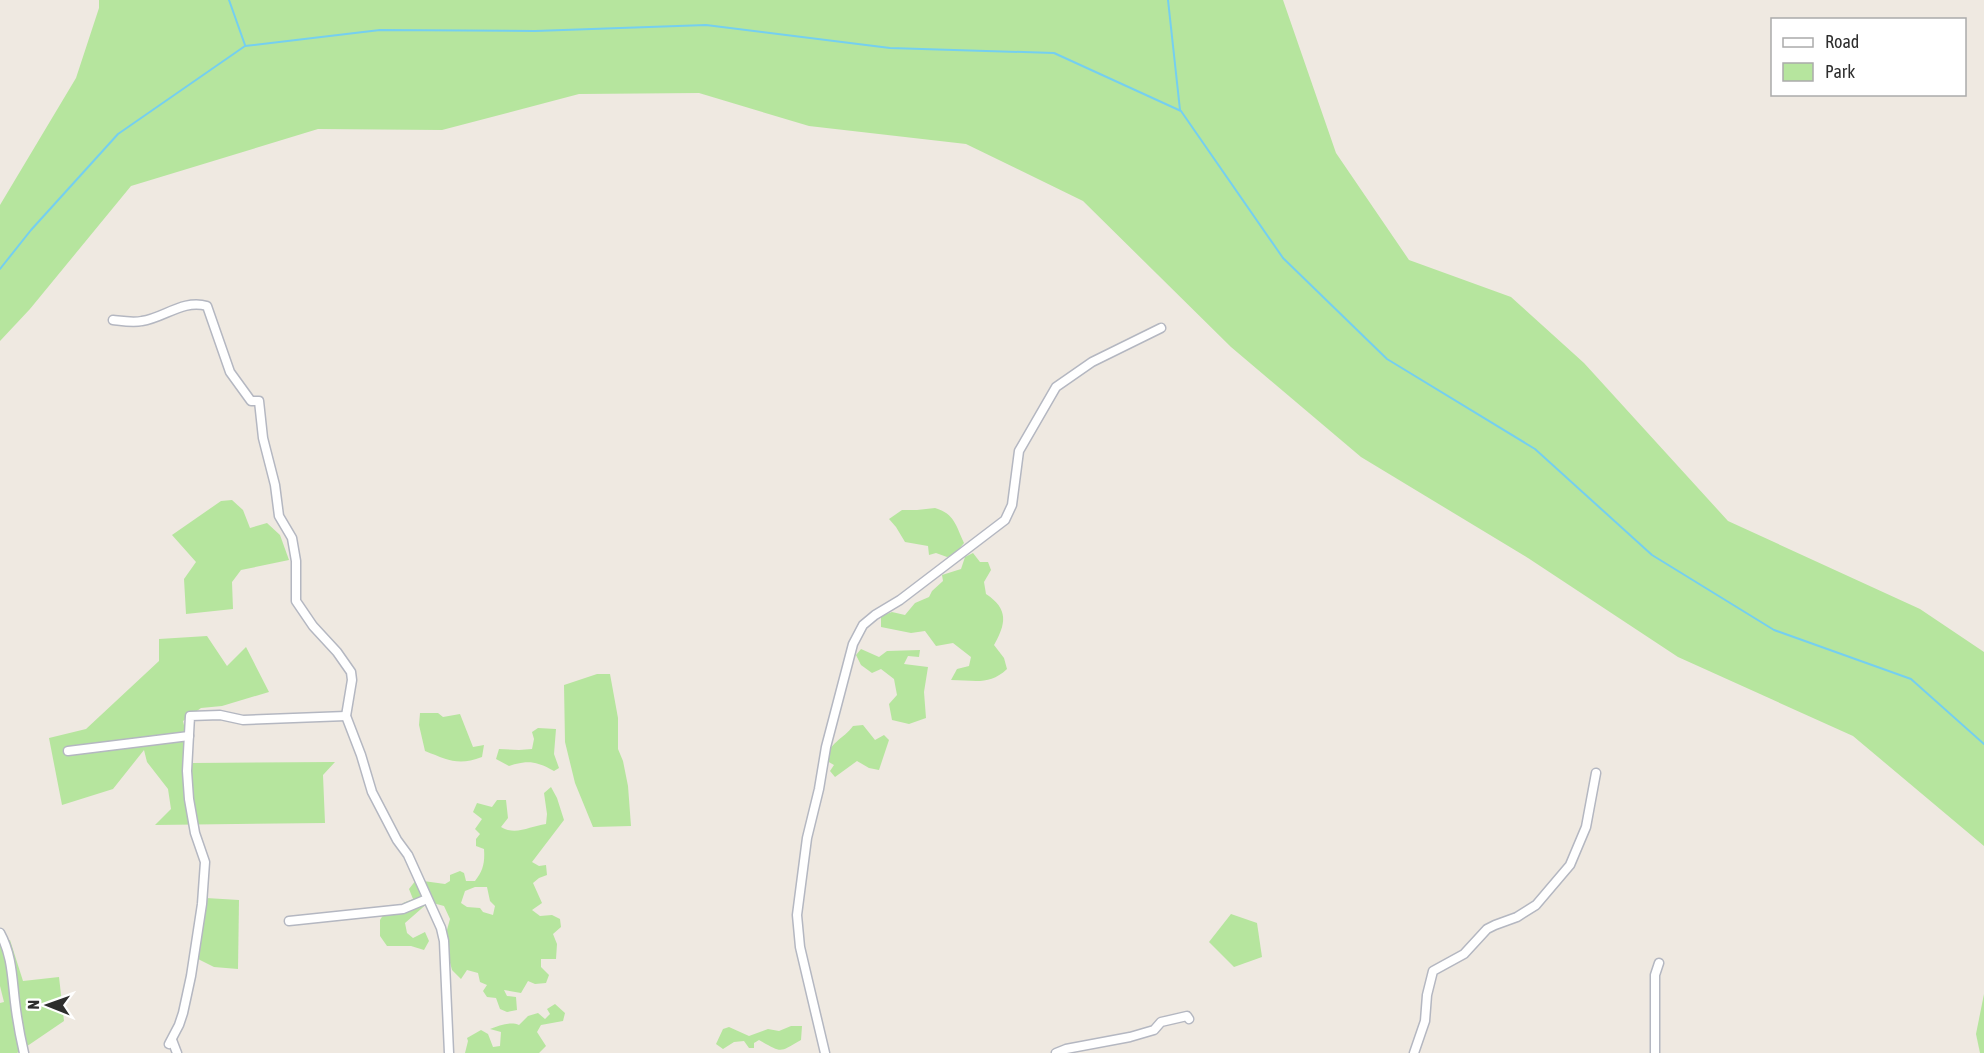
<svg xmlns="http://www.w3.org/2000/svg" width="1984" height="1053" font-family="'Asap Condensed',sans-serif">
	<rect width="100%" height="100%" fill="#efe9e1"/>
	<!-- green -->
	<g fill="#b6e59e" fill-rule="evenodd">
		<polygon points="99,0 1283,0 1336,153 1409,260 1511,297 1584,363 1728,521 1920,609 1984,652 1984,846 1853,736 1678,657 1528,558 1361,457 1231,347 1083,201 966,144 809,126 699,93 579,94 442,130 318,129 131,186 30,309 0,341 0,205 76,78 99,8"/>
		<polygon points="232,500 243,510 250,528 267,523 280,535 289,560 241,570 232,582 233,609 186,614 184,579 196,562 172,535 221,501"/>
		<path d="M935,508c20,6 21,18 29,35l-10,12 -7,2 -11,-4 -7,2 -1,-9 -23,-4 -9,-15 -7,-8 13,-9h15z"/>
		<path d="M973,553l7,9h8l3,8 -7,12 2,12c23,15 20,30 8,51l10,13 3,11c-18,17 -33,11 -56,11l6,-11 12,-3 2,-9 -18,-14 -17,3 -11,-15 -14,2 -30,-6v-11l11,-4 13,3 10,-12 14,-6 3,-6 11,-10 -1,-6 19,-6 4,-12z"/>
		<polygon points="207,636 227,666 246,647 269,692 222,706 201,708 183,721 193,763 335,762 323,775 325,823 155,825 171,809 168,789 147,762 144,750 113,789 62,805 49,738 86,729 159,661 159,639"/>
		<polygon points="861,649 879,657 887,651 920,650 919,657 908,656 904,664 928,667 924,692 926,718 909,724 892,720 889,704 897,695 894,679 881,669 872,673 861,665 856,655"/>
		<polygon points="597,674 610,674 618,718 618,749 623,761 628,786 631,826 593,827 575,783 565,742 564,685"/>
		<path d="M420,713h18l5,4 17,-3 13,33 11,-2 -2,12c-24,9 -34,3 -57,-6l-6,-26z"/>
		<path d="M863,725l12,15 9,-5 5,5 -10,30 -10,-2 -12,-7 -22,16 -5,-6 4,-6 -7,-4c0,-18 17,-22 26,-35z"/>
		<path d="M538,728l18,1 -2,25 5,14 -5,3c-18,-10 -26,-11 -45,-5l-13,-7 3,-10 20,1 13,-1 2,-10 -2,-7z"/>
		<path d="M551,787l6,11 7,22 -32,42 7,4 7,-1 1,10 -8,3 -6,5 9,20 -10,7 8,6 12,-1 8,4 1,8 -8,7 4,10 -1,15h-15v8l8,8 -3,8 -11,1 -7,-3 -7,12 -17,-3 3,6 9,1 1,13 -10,2 -7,-3 -4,-11 -9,-1 -4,-6 4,-6 -7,-3 -2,-9 -11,-3 -6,9 -9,-9 -6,-22 -1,-11 5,-18 -6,-13 -15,-4 -24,21 2,10 6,5 12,-6 4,9 -5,9 -13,-4h-24l-7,-10v-16l5,-8h12l6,-9 10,-4 -4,-10 7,-9 29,4 5,-3v-6l10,-4 4,2 2,8h9c8,-10 10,-18 9,-32l-8,-3v-7l4,-5 -5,-5 7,-10 -9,-7 4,-9 15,4 5,-7h9l2,18 -7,9c15,9 29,-1 45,-3l1,-10 -3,-21zM475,887h12l3,14 5,5 -2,9 -10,-3 -3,-4 -13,-1 -6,-4 4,-12z"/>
		<polygon points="206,898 239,900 238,969 214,967 196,958"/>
		<polygon points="1231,914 1257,923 1262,957 1234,967 1209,942"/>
		<polygon points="10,940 23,981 59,977 64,1021 17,1053 0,1053 0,1003 4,1002 0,986 0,944"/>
		<polygon points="1984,994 1984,1053 1980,1053 1976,1034"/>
		<path d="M555,1004l10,9 -2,8 -22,4 -4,7 9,14 -7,7h-74l3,-12 -1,-3 14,-8 7,4 5,13 7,-1 1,-14 -11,-3c9,-3 20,-8 29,-4l9,-9 10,-3 7,6 5,-5 -3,-5z"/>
		<path d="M791,1026h11l-1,14c-23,13 -18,13 -42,0l-5,3v5h-5l-5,-7 -10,1 -11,7 -7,-5 7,-15 6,-2 20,9 19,-7 11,2z"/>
	</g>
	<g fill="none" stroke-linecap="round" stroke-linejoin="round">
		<!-- stream -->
		<g stroke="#75cff0" stroke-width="2">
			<polyline points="229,0 245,45"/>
			<polyline points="1168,0 1180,110"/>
			<polyline points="0,269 31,230 118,134 245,46 380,30 535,31 706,25 890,48 1054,53 1181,111 1283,258 1387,359 1535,449 1652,555 1774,630 1911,679 1984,744"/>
		</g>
		<!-- minor casing -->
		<g stroke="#b4b7c1" stroke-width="11">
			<g id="minor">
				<path d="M113,320c9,1 20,3 29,1 22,-3 41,-22 65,-15l23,66 21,29h8l4,37 12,47 4,31 13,22 4,23v40l17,25 24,26 14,20 1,8 -6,36 15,39 11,37 25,48 11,15 33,73 3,13 5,112"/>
				<polyline points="68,751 189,736"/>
				<polyline points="289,921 403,909 427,899"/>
				<path d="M0,933c12,22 12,44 15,69 2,17 5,34 9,51"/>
				<polyline points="172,1040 177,1053"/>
				<polyline points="169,1044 179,1025 183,1013 191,976 202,904 205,862 195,833 189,799 187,771 190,716 220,715 243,720 346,716"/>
				<polyline points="825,1053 800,947 797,915 807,838 819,789 826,747 853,644 863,625 875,615 900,600 1005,520 1012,505 1019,451 1056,387 1092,362 1161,328"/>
				<polyline points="1056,1053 1066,1049 1130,1037 1154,1030 1161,1022 1187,1016 1189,1019"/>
				<polyline points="1414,1053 1425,1021 1427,995 1433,971 1464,954 1487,929 1495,925 1517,917 1536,905 1570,865 1586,827 1596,773"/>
				<polyline points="1655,1053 1655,975 1659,963"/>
			</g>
		</g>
		<!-- minor -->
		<use href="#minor" stroke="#fff" stroke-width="8"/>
	</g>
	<!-- legend -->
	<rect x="1771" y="18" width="195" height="78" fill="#ffffff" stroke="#ababab" stroke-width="1.5"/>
	<rect x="1783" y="38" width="30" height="9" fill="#ffffff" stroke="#ababab" stroke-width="1.5"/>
	<text x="1825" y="48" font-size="18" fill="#2e2e2e">Road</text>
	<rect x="1783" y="63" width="30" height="18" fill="#b6e59e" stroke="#ababab" stroke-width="1.5"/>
	<text x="1825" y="78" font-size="18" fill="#2e2e2e">Park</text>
	<!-- north arrow -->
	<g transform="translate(48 1005) rotate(271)" stroke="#ffffff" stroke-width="4.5" paint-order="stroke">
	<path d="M0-4.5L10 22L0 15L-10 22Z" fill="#2e2e2e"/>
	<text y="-9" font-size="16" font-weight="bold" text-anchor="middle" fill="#2e2e2e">N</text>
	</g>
</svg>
